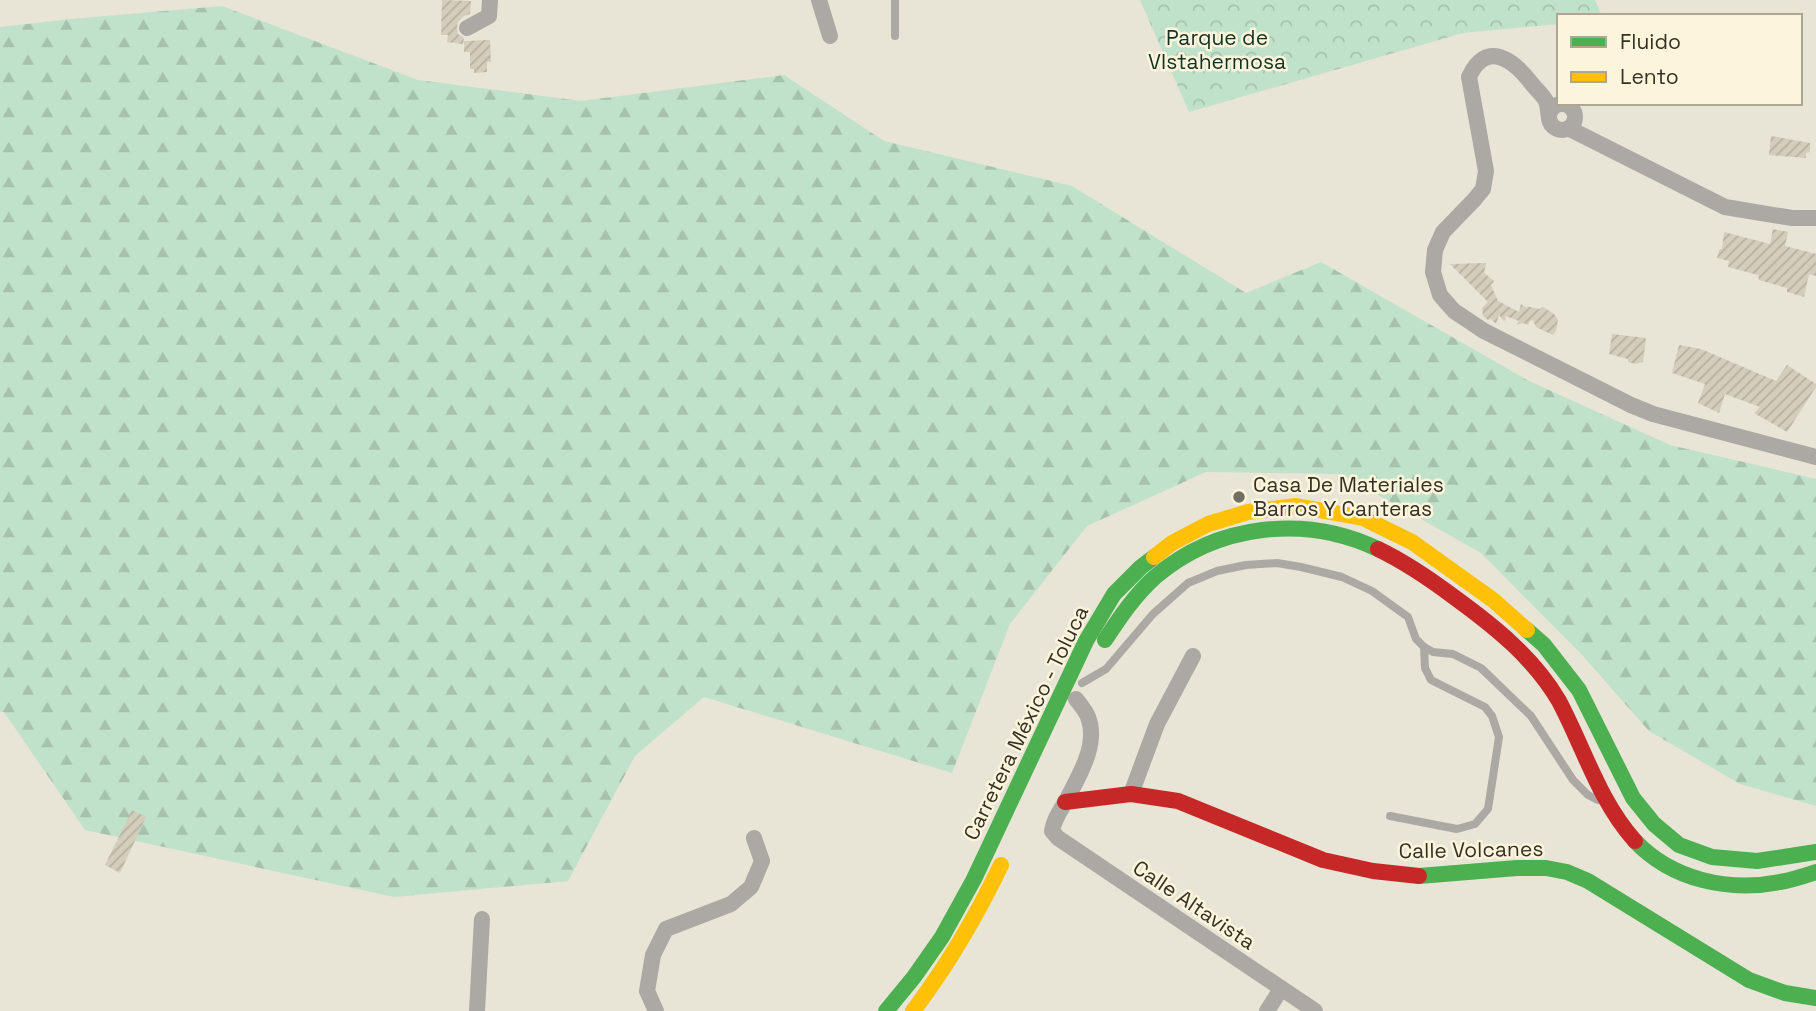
<svg xmlns="http://www.w3.org/2000/svg" width="1816" height="1011" font-family="'Space Grotesk',sans-serif">
	<defs>
		<pattern id="forest-firs" width="22" height="20" patternUnits="userSpaceOnUse" patternTransform="scale(1.75)"><rect width="22" height="20" fill="#c1e2ca"/><path d="M5 1l3.5 6h-7zM16 11l3.5 6h-7z" fill="#a6c2ad"/></pattern>
		<pattern id="park-crowns" width="20" height="18" patternUnits="userSpaceOnUse" patternTransform="scale(1.75)"><rect width="20" height="18" fill="#c1e2ca"/><path d="M2 6a3 3 0 1 1 6 0M12 15a3 3 0 1 1 6 0" fill="none" stroke="#a6c2ad"/></pattern>
		<pattern id="building-hatch" width="6" height="6" patternUnits="userSpaceOnUse" patternTransform="scale(1.75)"><rect width="6" height="6" fill="#d3cdbc"/><path d="M-1 1l2-2M0 6l6-6M5 7l2-2" fill="none" stroke="#b6b0a1"/></pattern>
	</defs>
	<rect width="100%" height="100%" fill="#e8e4d6"/>
	<!-- forest -->
	<polygon fill="url(#forest-firs)" points="222,6 418,80 581,101 784,75 884,141 1072,186 1246,293 1321,262 1529,381 1670,445 1816,479 1816,806 1740,784 1649,731 1583,656 1481,553 1341,474 1206,472 1087,526 1010,624 952,773 704,697 635,756 568,881 394,897 85,830 4,712 0,712 0,27 71,19"/>
	<!-- park -->
	<polygon fill="url(#park-crowns)" points="1140,0 1595,0 1602,16 1559,16 1559,24 1463,33 1189,112"/>
	<!-- building -->
	<g fill="url(#building-hatch)">
		<polygon points="442,0 471,1 470,14 464,16 458,22 457,27 458,34 464,38 463,44 447,42 448,35 441,35"/>
		<polygon points="490,40 491,62 487,62 487,72 474,73 474,69 470,69 470,52 464,52 464,41"/>
		<polygon points="1771,136 1810,143 1810,152 1806,153 1806,158 1769,155"/>
		<polygon points="1773,229 1788,232 1785,246 1816,254 1816,276 1809,274 1804,297 1787,292 1787,288 1759,280 1758,275 1728,267 1729,261 1717,258 1720,249 1722,249 1724,232 1770,244"/>
		<polygon points="1486,263 1484,273 1494,281 1491,285 1498,301 1519,312 1521,304 1528,309 1526,306 1539,309 1543,307 1554,314 1558,320 1556,331 1553,335 1536,327 1533,320 1530,321 1528,325 1523,323 1516,325 1519,321 1505,316 1506,319 1504,321 1499,315 1496,324 1491,319 1488,320 1483,316 1482,308 1488,302 1450,264"/>
		<polygon points="1612,334 1646,338 1643,362 1635,364 1628,362 1628,359 1609,354"/>
		<polygon points="1679,345 1701,349 1776,381 1787,365 1816,384 1816,387 1787,432 1754,413 1760,407 1725,394 1719,413 1698,403 1705,384 1672,373"/>
		<polygon points="132,810 146,817 120,873 105,865"/>
	</g>
	<g fill="none" stroke-linecap="round" stroke-linejoin="round">
		<!-- lane -->
		<g stroke="#aca8a4" stroke-width="8">
			<polyline points="895,0 895,36"/>
			<polyline points="1082,683 1106,669 1153,614 1188,583 1217,571 1246,565 1277,563 1301,567 1342,577 1372,591 1408,617 1416,639 1424,647 1433,652 1453,654 1481,668 1531,716 1573,780 1588,795 1598,800"/>
			<polyline points="1390,816 1457,829 1475,824 1488,809 1499,737 1492,716 1485,707 1431,680 1425,668 1424,647"/>
		</g>
		<!-- street -->
		<g stroke="#aca8a4" stroke-width="16">
			<polyline points="819,0 830,36"/>
			<polyline points="467,28 489,16 490,0"/>
			<circle cx="1562" cy="117" r="13"/>
			<path d="M1549,118c-1,-5 -1,-12 -3,-17 -3,-6 -10,-12 -14,-17 -18,-24 -46,-45 -63,-7l17,94 -3,18 -9,11 -31,32 -8,18 -2,22 7,23 14,16 30,20 147,74 22,9 163,43"/>
			<polyline points="1570,129 1725,207 1792,218 1816,218"/>
			<path d="M1076,699c4,5 10,12 12,18 11,28 -10,60 -22,84 -6,10 -12,18 -14,30l6,7 257,173"/>
			<polyline points="1131,794 1157,724 1193,656"/>
			<polyline points="477,1011 482,919"/>
			<polyline points="656,1011 647,991 653,955 666,929 731,904 751,887 762,861 754,838"/>
			<polyline points="1267,1011 1281,989"/>
		</g>
		<!-- fast -->
		<g stroke="#4caf50" stroke-width="16">
			<polyline points="1527,630 1544,645 1579,690 1633,798 1654,824 1679,845 1712,857 1757,861 1816,852"/>
			<path d="M1105,640c15,-23 30,-45 50,-63 62,-53 150,-63 223,-28"/>
			<path d="M1635,841c37,39 93,51 145,41 12,-2 24,-6 36,-10"/>
			<polyline points="1419,876 1517,868 1546,868 1567,872 1588,881 1749,980 1785,993 1816,998"/>
			<polyline points="886,1011 914,977 942,937 974,879 1086,641 1114,594 1141,567 1154,557"/>
		</g>
		<!-- slow -->
		<g stroke="#ffc107" stroke-width="16">
			<polyline points="1154,557 1172,543 1208,524 1248,512 1296,506 1363,518 1412,542 1493,600 1527,630"/>
			<path d="M913,1011c35,-46 63,-94 88,-146"/>
		</g>
		<!-- jam -->
		<g stroke="#c62828" stroke-width="16">
			<path d="M1378,549c27,13 52,30 76,48 40,29 80,61 105,104 25,47 40,100 76,140"/>
			<polyline points="1065,802 1131,794 1178,801 1323,860 1373,871 1419,876"/>
		</g>
	</g>
	<!-- markers -->
	<circle fill="#726f64" stroke="#fdf5db" stroke-width="2.5" cx="1239" cy="497" r="7"/>
	<g text-anchor="middle" stroke-width="5" stroke-linejoin="round" paint-order="stroke">
		<!-- park labels -->
		<g font-size="21" fill="#133124" stroke="#fdf5db">
			<text x="1217" y="45">Parque de<tspan x="1217" dy="24">VIstahermosa</tspan></text>
		</g>
		<!-- poi labels -->
		<g font-size="21" fill="#333026" stroke="#fdf5db" text-anchor="start">
			<text x="1253" y="492">Casa De Materiales<tspan x="1253" dy="24">Barros Y Canteras</tspan></text>
		</g>
		<!-- street labels -->
		<g font-size="21" fill="#333026" stroke="#fdf5db">
			<text transform="translate(1026 723) rotate(-64)" y="7">Carretera México - Toluca</text>
			<text transform="translate(1471 850) rotate(-1)" y="7">Calle Volcanes</text>
			<text transform="translate(1194 905) rotate(34)" y="7">Calle Altavista</text>
		</g>
	</g>
	<!-- legend -->
	<rect x="1557" y="14" width="245" height="91" fill="#fdf5db" stroke="#aca693" stroke-width="2"/>
	<rect x="1571" y="37" width="35" height="10" fill="#4caf50" stroke="#aca693" stroke-width="2"/>
	<text x="1620" y="49" font-size="21" fill="#333026">Fluido</text>
	<rect x="1571" y="72" width="35" height="10" fill="#ffc107" stroke="#aca693" stroke-width="2"/>
	<text x="1620" y="84" font-size="21" fill="#333026">Lento</text>
</svg>
